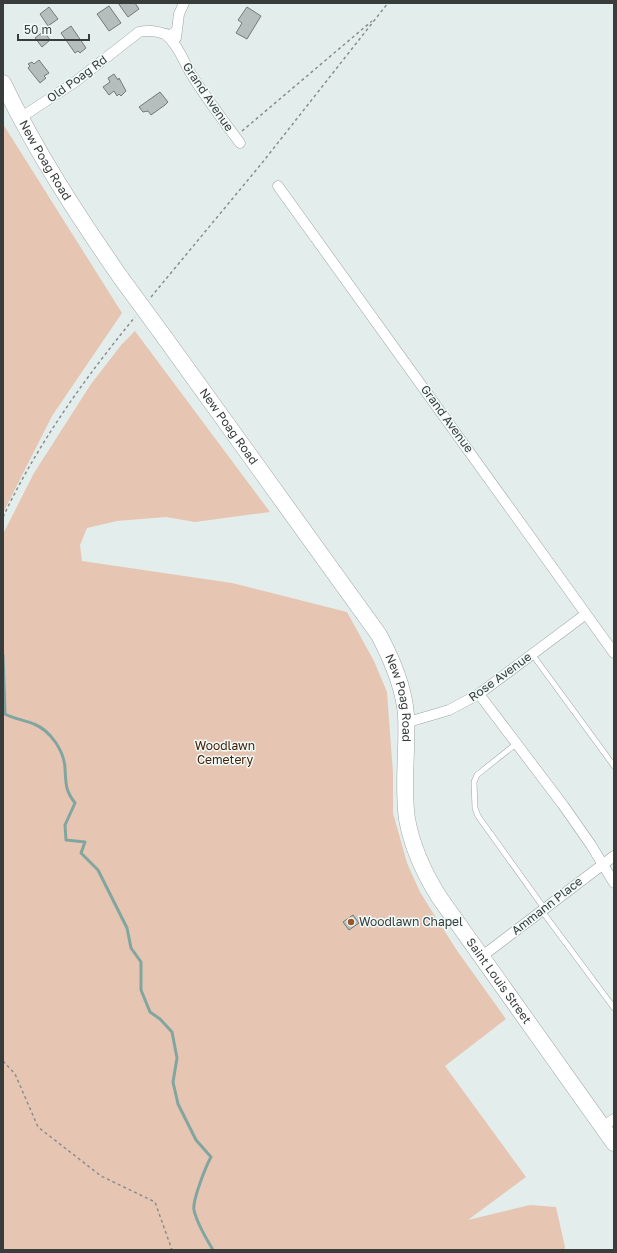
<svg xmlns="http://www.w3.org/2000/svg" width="617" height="1253" font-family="'Golos Text',sans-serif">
	<rect width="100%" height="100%" fill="#e3edeb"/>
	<!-- green -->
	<g fill="#e6c6b3">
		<polygon points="3,124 122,313 52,416 3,513"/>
		<polygon points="135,331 270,512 195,522 166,517 117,521 87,528 80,545 82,561 232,583 347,612 374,661 387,692 393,773 393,813 407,863 420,892 433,913 458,952 506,1019 445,1066 526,1177 468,1220 530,1205 556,1207 565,1247 564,1250 3,1250 3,534 34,473 91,384 122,344"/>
	</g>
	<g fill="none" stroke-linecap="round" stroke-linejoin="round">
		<!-- stream -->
		<path stroke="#81a6a0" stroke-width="3" d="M3,655l2,59c9,5 20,6 29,10 17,7 30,27 31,44 1,16 0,22 10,35l-10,22 1,15 19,2 -4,11 17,17 29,58 4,20 10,14v28l9,22 10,7 12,13 5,26 -4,24 5,22 18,36 15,17c-5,9 -19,44 -17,53 3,14 12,28 19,40"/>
	</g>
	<!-- building -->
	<g fill="#b5bebc" stroke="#727b79">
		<polygon points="118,3 135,3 139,9 128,17"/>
		<polygon points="109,6 121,23 109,31 97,14"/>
		<polygon points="49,7 58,19 48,26 40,14"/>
		<polygon points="247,7 261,16 247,39 236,33 242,23 238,20"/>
		<polygon points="71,26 86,48 80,53 78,51 75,53 61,33"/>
		<polygon points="44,31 50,40 42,47 35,38"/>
		<polygon points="39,60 49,73 44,76 46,78 40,83 28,68 30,66 28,64 32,62 34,64"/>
		<polygon points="114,74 118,80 119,78 126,91 121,96 119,94 117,96 114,91 109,95 103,87 110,82 108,78"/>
		<polygon points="160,92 168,102 165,105 151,115 148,111 143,112 139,107"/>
		<polygon points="353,915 359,923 349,930 343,922"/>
	</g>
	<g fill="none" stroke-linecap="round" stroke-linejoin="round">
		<!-- lane casing -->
		<g stroke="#9da6a4" stroke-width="6">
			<g id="lane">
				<polyline points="532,654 614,766"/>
				<polyline points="517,743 477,775 474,782 475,808 478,816 544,908"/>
				<polyline points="542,911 614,1008"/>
			</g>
		</g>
		<!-- street casing -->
		<g stroke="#9da6a4" stroke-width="11">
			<g id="street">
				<path d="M165,34c15,12 19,31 30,46 14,22 30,43 45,63"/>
				<polyline points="176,38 179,14 184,3"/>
				<path d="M20,118l55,-36 64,-50c13,-3 20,1 32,3l5,-4"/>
				<polyline points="278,186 614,653"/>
				<polyline points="479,694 563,805 591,845 614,883"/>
				<polyline points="405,723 449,710 479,694 586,614"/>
				<polyline points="481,957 614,856"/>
				<polyline points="602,1127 614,1119"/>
			</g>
		</g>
		<!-- primary casing -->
		<g stroke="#9da6a4" stroke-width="17">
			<g id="primary">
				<path id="s1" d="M3,83c33,69 75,133 118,195"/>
				<path id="s2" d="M165,338l214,297c13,25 25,52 27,80 2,35 -4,69 1,104 5,28 17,54 32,78l175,246"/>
			</g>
		</g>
		<!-- path -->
		<g stroke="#878e8d" stroke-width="1.5" stroke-dasharray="3 3" stroke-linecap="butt">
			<polyline points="242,131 372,21"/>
			<polyline points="151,297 262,163 388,3"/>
			<path d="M3,517c34,-72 81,-138 132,-200"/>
			<polyline points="3,1061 15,1074 38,1127 101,1176 155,1202 172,1250"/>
		</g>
		<!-- lane -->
		<use href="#lane" stroke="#fff" stroke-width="5"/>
		<!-- street -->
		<use href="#street" stroke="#fff" stroke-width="10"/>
		<!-- primary -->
		<use href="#primary" stroke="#fff" stroke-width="16"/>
		<!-- primary-bridge casing -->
		<g stroke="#9da6a4" stroke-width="17" stroke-linecap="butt">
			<polyline id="primary-bridge" points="121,278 165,338"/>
		</g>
		<!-- primary-bridge -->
		<use href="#primary-bridge" stroke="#fff" stroke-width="16"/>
	</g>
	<!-- markers -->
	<circle fill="#9a5727" stroke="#f0faf8" stroke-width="1.5" cx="351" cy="922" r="4"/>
	<g text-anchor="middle" stroke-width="3" stroke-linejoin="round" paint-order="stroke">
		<!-- street labels -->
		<g font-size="12" fill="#383c3b" stroke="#f0faf8">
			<text transform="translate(77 79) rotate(-36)" y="4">Old Poag Rd</text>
			<text transform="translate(208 97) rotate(56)" y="4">Grand Avenue</text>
			<text dy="4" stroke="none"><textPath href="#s1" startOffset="88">New Poag Road</textPath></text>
			<text transform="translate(447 419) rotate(54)" y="4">Grand Avenue</text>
			<text dy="4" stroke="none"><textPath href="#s2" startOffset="109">New Poag Road</textPath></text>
			<text transform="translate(500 677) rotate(-36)" y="4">Rose Avenue</text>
			<text dy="4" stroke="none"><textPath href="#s2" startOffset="433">New Poag Road</textPath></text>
			<text transform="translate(547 906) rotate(-38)" y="4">Ammann Place</text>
			<text dy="4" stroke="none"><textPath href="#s2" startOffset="743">Saint Louis Street</textPath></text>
		</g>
		<!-- park labels -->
		<g font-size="12" fill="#452004" stroke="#f0faf8">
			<text x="225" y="750">Woodlawn<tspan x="225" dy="14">Cemetery</tspan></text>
		</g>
		<!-- poi labels -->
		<g font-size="12" fill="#383c3b" stroke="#f0faf8" text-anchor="start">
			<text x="359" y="926">Woodlawn Chapel</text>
		</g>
	</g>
	<!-- border -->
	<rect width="617" height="1253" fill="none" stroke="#383c3b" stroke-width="8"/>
	<!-- scale -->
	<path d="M18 34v6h71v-6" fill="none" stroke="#383c3b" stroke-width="2"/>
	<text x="24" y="34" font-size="12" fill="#383c3b" stroke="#f0faf8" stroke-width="3" paint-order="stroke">50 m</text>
</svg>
